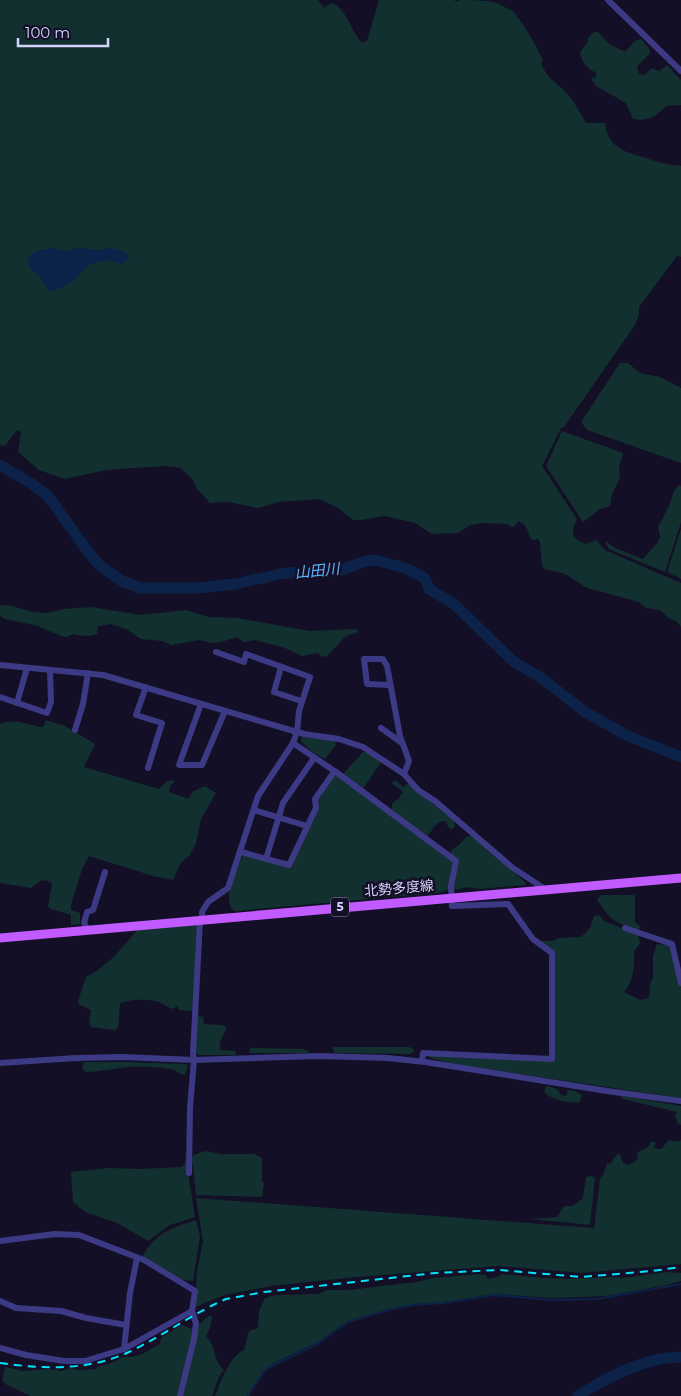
<svg xmlns="http://www.w3.org/2000/svg" width="681" height="1396" font-family="Montserrat,'Noto Sans JP',sans-serif">
	<rect width="100%" height="100%" fill="#130f26"/>
	<!-- green -->
	<g fill="#12302f">
		<path d="M0,0h318l6,8c2,-1 4,-4 6,-4 13,-4 23,32 32,38l5,-1 12,-41h75l3,2 3,-2c12,0 26,0 37,3 6,2 9,6 15,7 12,14 22,32 31,50l-2,3c7,18 17,19 28,33 7,8 11,18 17,27h19c3,25 20,29 41,35 12,4 22,7 35,8v91l-4,-1 -38,51v8l-4,10 -71,102 -3,1 -19,38 35,53c-7,13 -6,20 9,25l10,-4 9,10 76,33v44l-5,-6 -8,-3 -8,-8 -14,-2 -7,-6 -52,-14 -22,-14 -20,-5 -3,-3 -2,-24 -2,-3 -4,1 -3,-1 -6,-14 -7,-4 -4,6h-2l-5,-3 -22,-1 -15,2 -12,8 -26,1 -17,-11 -30,-7 -24,4h-8l-15,-12 -19,-9 -40,3 -21,6 -30,-6 -18,1 -12,-13 -5,-10 -12,-12 -17,-2 -58,4 -41,9 -26,-9 -21,-18 3,-20 -4,-2 -12,16 -5,-1z"/>
		<path d="M594,32h4l11,12 16,8 10,-11 6,-2 9,11 -1,4 -12,13 2,7 5,1 8,-7 7,3 8,-6 14,15v25l-15,1c-9,10 -19,16 -33,13l-7,-16 -30,-17 -5,-8 5,-1v-4c-9,-5 -15,-11 -16,-21l8,-10v-4z"/>
		<polygon points="620,363 628,363 640,373 660,377 681,388 681,463 587,430 581,422"/>
		<polygon points="562,431 623,453 619,467 620,478 612,494 610,506 600,509 583,522 546,466"/>
		<polygon points="679,485 681,486 681,522 665,572 609,549 605,542 606,541 615,548 643,559 657,543 660,537 658,527 669,506 674,491"/>
		<polygon points="681,529 681,579 667,572"/>
		<path d="M0,605l12,1 21,6 14,1 17,-4 27,-2 50,8 45,-5 23,7 28,1 73,13 46,-2 3,3 -13,4 -19,20 -5,1 -4,-4 -16,3 -17,-8 -30,-8 -12,2 -5,-5 -17,5 -10,1 -11,-3 -29,5 -8,-4 -22,-2 -15,-10 -15,-5 -13,2 -1,8c-8,3 -16,2 -25,0 -2,2 -4,3 -7,3 -2,0 -25,-10 -27,-11l-33,-7 -5,-3z"/>
		<path d="M46,720l19,6 30,18 -11,23 75,22 7,-7 6,-2 3,1 -5,5 -1,6 17,6h3l3,-6 13,-6 11,7 -15,26 -5,24 -6,12 -10,9 -7,16 -20,-4 -64,-20 -7,13 -11,36v5l9,3v11l-9,1v-10l-20,-6 -3,-3 4,-22 -1,-2 -9,-2 -11,8 -31,-5v-159c13,-6 27,0 40,3h3z"/>
		<polygon points="302,737 335,741 336,745 325,759 311,751 300,740"/>
		<polygon points="363,752 366,752 381,762 363,789 342,775"/>
		<path d="M335,774l118,88 -4,28 -11,3 -203,18 -3,-2c-9,-15 4,-37 10,-52l2,-2 46,12 27,-69z"/>
		<path d="M394,781h3l6,6 6,-4 45,38 1,5 -3,4 -4,-3 -2,-6c-12,0 -12,9 -19,15l-35,-25v-8l9,-6 -1,-2 3,-2c-2,-5 -8,-6 -11,-10z"/>
		<polygon points="470,836 473,837 526,883 525,885 479,889 467,887 456,890 453,888 458,865 451,854 451,850 458,846 466,837"/>
		<path d="M602,895h32l1,2v25l6,5 -3,3c-11,-3 -26,-8 -33,-19 -3,-4 -4,-7 -8,-10l1,-3z"/>
		<path d="M599,915l5,6 34,13 2,9 -6,9c1,13 -1,30 -10,40l16,8 9,-2 1,-14 3,-7v-21l4,-12 12,1 12,42v111l-222,-33 -29,-7 -1,-4 124,6v-107l-15,-12h15l6,-3 22,-1 9,-9 4,-12z"/>
		<path d="M197,924l-4,84 -2,3 -12,-1 -1,-4 -6,3c-5,-2 -7,-4 -11,-6 -8,-5 -34,-4 -41,1l-2,24 -3,2 -24,-3 -2,-5 2,-12 -13,-6v-3l8,-24c21,-10 37,-30 51,-47z"/>
		<polygon points="199,1016 203,1017 204,1024 222,1025 227,1027 220,1042 220,1050 235,1051 236,1055 198,1055 195,1051 197,1018"/>
		<polygon points="250,1047 253,1048 303,1049 309,1051 307,1053 250,1053"/>
		<polygon points="334,1047 409,1047 413,1049 414,1051 411,1054 335,1053 332,1048"/>
		<path d="M84,1062h41l61,2 2,2 -3,9c-6,0 -6,-3 -11,-5 -7,-2 -16,-3 -24,-3 -21,-2 -41,4 -63,5l-3,-1 -2,-4z"/>
		<path d="M548,1086l9,3 4,6 5,1 2,-6 7,1 7,4 -2,7c-9,2 -29,-2 -36,-10l2,-5z"/>
		<polygon points="623,1096 681,1106 681,1125 677,1123 675,1116 677,1112 623,1099 620,1097"/>
		<polygon points="669,1140 678,1142 681,1140 681,1264 582,1273 498,1266 356,1277 271,1286 225,1295 195,1307 197,1272 203,1241 196,1198 594,1228 600,1178 603,1175 607,1164 611,1163 617,1154 620,1154 623,1163 627,1165 635,1162 638,1157 637,1153 648,1147 651,1141 656,1143 654,1147 657,1149 661,1149"/>
		<polygon points="186,1151 188,1152 188,1171 195,1217 170,1225 148,1241 117,1223 85,1212 73,1202 71,1172 109,1168 140,1169 182,1167 185,1163"/>
		<polygon points="205,1151 221,1154 254,1154 262,1158 262,1181 264,1183 262,1197 196,1195 192,1159 193,1155"/>
		<polygon points="592,1176 595,1179 590,1225 530,1219 557,1217 564,1206 573,1206 583,1198 586,1177"/>
		<path d="M196,1220l4,17 -7,44 -13,-1 -38,-23c15,-25 27,-28 54,-37z"/>
		<path d="M667,1272l14,1v8l-14,4 -61,11 -53,2 -59,-4 -49,8 -30,2 -22,4 -45,13 -30,21 -44,21 -11,9 -16,24h-32c6,-15 15,-40 29,-46l5,-19 9,-3 1,-17 6,-13 10,-3 43,-1 9,-4h22l67,-8 18,-4 45,-4 7,1 2,4 9,-2 5,-3 42,4 26,1 41,-2 12,1z"/>
		<path d="M210,1315l2,2 -2,11 -4,8c11,12 6,22 18,34l-5,7 -7,19h-31l18,-72z"/>
		<polygon points="181,1325 192,1329 194,1332 179,1396 31,1396 7,1385 2,1380 5,1367 23,1371 51,1369 62,1371 70,1368 78,1370 95,1369 99,1366 107,1365 123,1357 131,1357 142,1354 160,1344 161,1338"/>
	</g>
	<!-- water -->
	<path fill="#0c2248" d="M54,248l12,3 12,-3 21,2 12,-2 14,4 4,7 -7,5 -15,-4 -17,4 -13,12 -3,5 -21,10c-8,-2 -8,-7 -13,-14 -3,-4 -9,-6 -11,-11 -6,-15 15,-17 25,-18z"/>
	<g fill="none" stroke-linecap="round" stroke-linejoin="round">
		<!-- stream -->
		<polyline stroke="#0c2248" stroke-width="2" points="248,1396 263,1373 270,1367 319,1343 348,1322 392,1309 414,1305 443,1303 494,1295 552,1300 597,1299 681,1284"/>
		<!-- river -->
		<g stroke="#0c2248" stroke-width="11">
			<polyline points="0,465 32,484 48,496 89,553 99,565 122,581 140,588 199,588 235,584 280,574 308,571 326,572 339,571 363,562 375,560 405,568 425,578 429,589 454,604 514,662 540,677 585,712 628,736 681,757"/>
			<path d="M578,1396c30,-19 67,-39 103,-39"/>
		</g>
		<!-- minor -->
		<g stroke="#3d3a85" stroke-width="6">
			<polyline points="608,0 681,71"/>
			<polyline points="216,652 244,662 246,654 310,677 299,711 297,732 293,743 336,772 456,861 451,886 452,906 508,904 533,939 552,953 552,1059 423,1053 422,1061"/>
			<polyline points="0,665 103,675 304,734 339,739 363,747 404,774 418,790 435,801 513,868 545,889"/>
			<polyline points="281,667 274,692 301,701"/>
			<polyline points="390,685 367,684 364,659 383,659 387,666 400,736 409,761 404,774"/>
			<polyline points="146,687 136,715 162,723 148,768"/>
			<polyline points="0,697 47,713 51,702 50,670"/>
			<polyline points="17,703 27,668"/>
			<polyline points="201,704 179,765 202,765 225,711"/>
			<polyline points="381,728 402,743"/>
			<polyline points="75,730 83,704 88,673"/>
			<polyline points="254,810 307,826"/>
			<polyline points="241,852 289,865 316,808 315,799 334,772"/>
			<polyline points="266,859 283,803 314,758"/>
			<polyline points="202,920 202,912 208,902 228,888 258,796 293,743"/>
			<polyline points="625,928 672,944 681,983"/>
			<polyline points="88,930 84,923 87,912 93,910 105,872"/>
			<polyline points="0,1063 76,1058 123,1057 194,1060 317,1056 388,1058 425,1062 607,1091 681,1101"/>
			<polyline points="189,1173 190,1108 194,1060 193,1054 200,920"/>
			<polyline points="0,1241 55,1234 79,1235 144,1260 195,1291 192,1311 196,1323 194,1339 180,1396"/>
			<polyline points="0,1301 16,1308 61,1311 86,1318 126,1325"/>
			<polyline points="0,1348 26,1355 64,1361 85,1361 124,1349 192,1311"/>
			<polyline points="124,1349 130,1293 137,1258"/>
		</g>
		<!-- major -->
		<polyline stroke="#c25bff" stroke-width="9" points="0,938 681,878"/>
		<!-- rail -->
		<path stroke="#00e5ff" stroke-width="2" stroke-dasharray="8 6" stroke-linecap="butt" d="M0,1363c42,6 89,8 129,-11 29,-14 55,-32 84,-47l13,-6 38,-7 171,-19 64,-3 82,7 71,-6 29,-4"/>
	</g>
	<g text-anchor="middle" stroke-width="5" stroke-linejoin="round" paint-order="stroke">
		<!-- shield labels -->
		<rect fill="#130f26" stroke="#9e99be" stroke-width="1" x="331" y="897.5" width="18" height="19" rx="4"/>
		<g font-size="12" font-weight="bold" fill="#d9d4ff">
			<text x="340" y="911">5</text>
		</g>
		<!-- street labels -->
		<g font-size="14" fill="#d9d4ff" stroke="#130f26">
			<text transform="translate(399 888) rotate(-5)" y="5">北勢多度線</text>
		</g>
		<!-- water labels -->
		<g font-size="15" font-style="italic" fill="#62b6ff" stroke="#130f26">
			<text transform="translate(317 571) rotate(-6)" y="5">山田川</text>
		</g>
	</g>
	<!-- scale -->
	<path d="M18 38v8h90v-8" fill="none" stroke="#d9d4ff" stroke-width="2.5"/>
	<text x="25" y="38" font-size="15" fill="#d9d4ff" stroke="#130f26" stroke-width="4" paint-order="stroke">100 m</text>
</svg>
